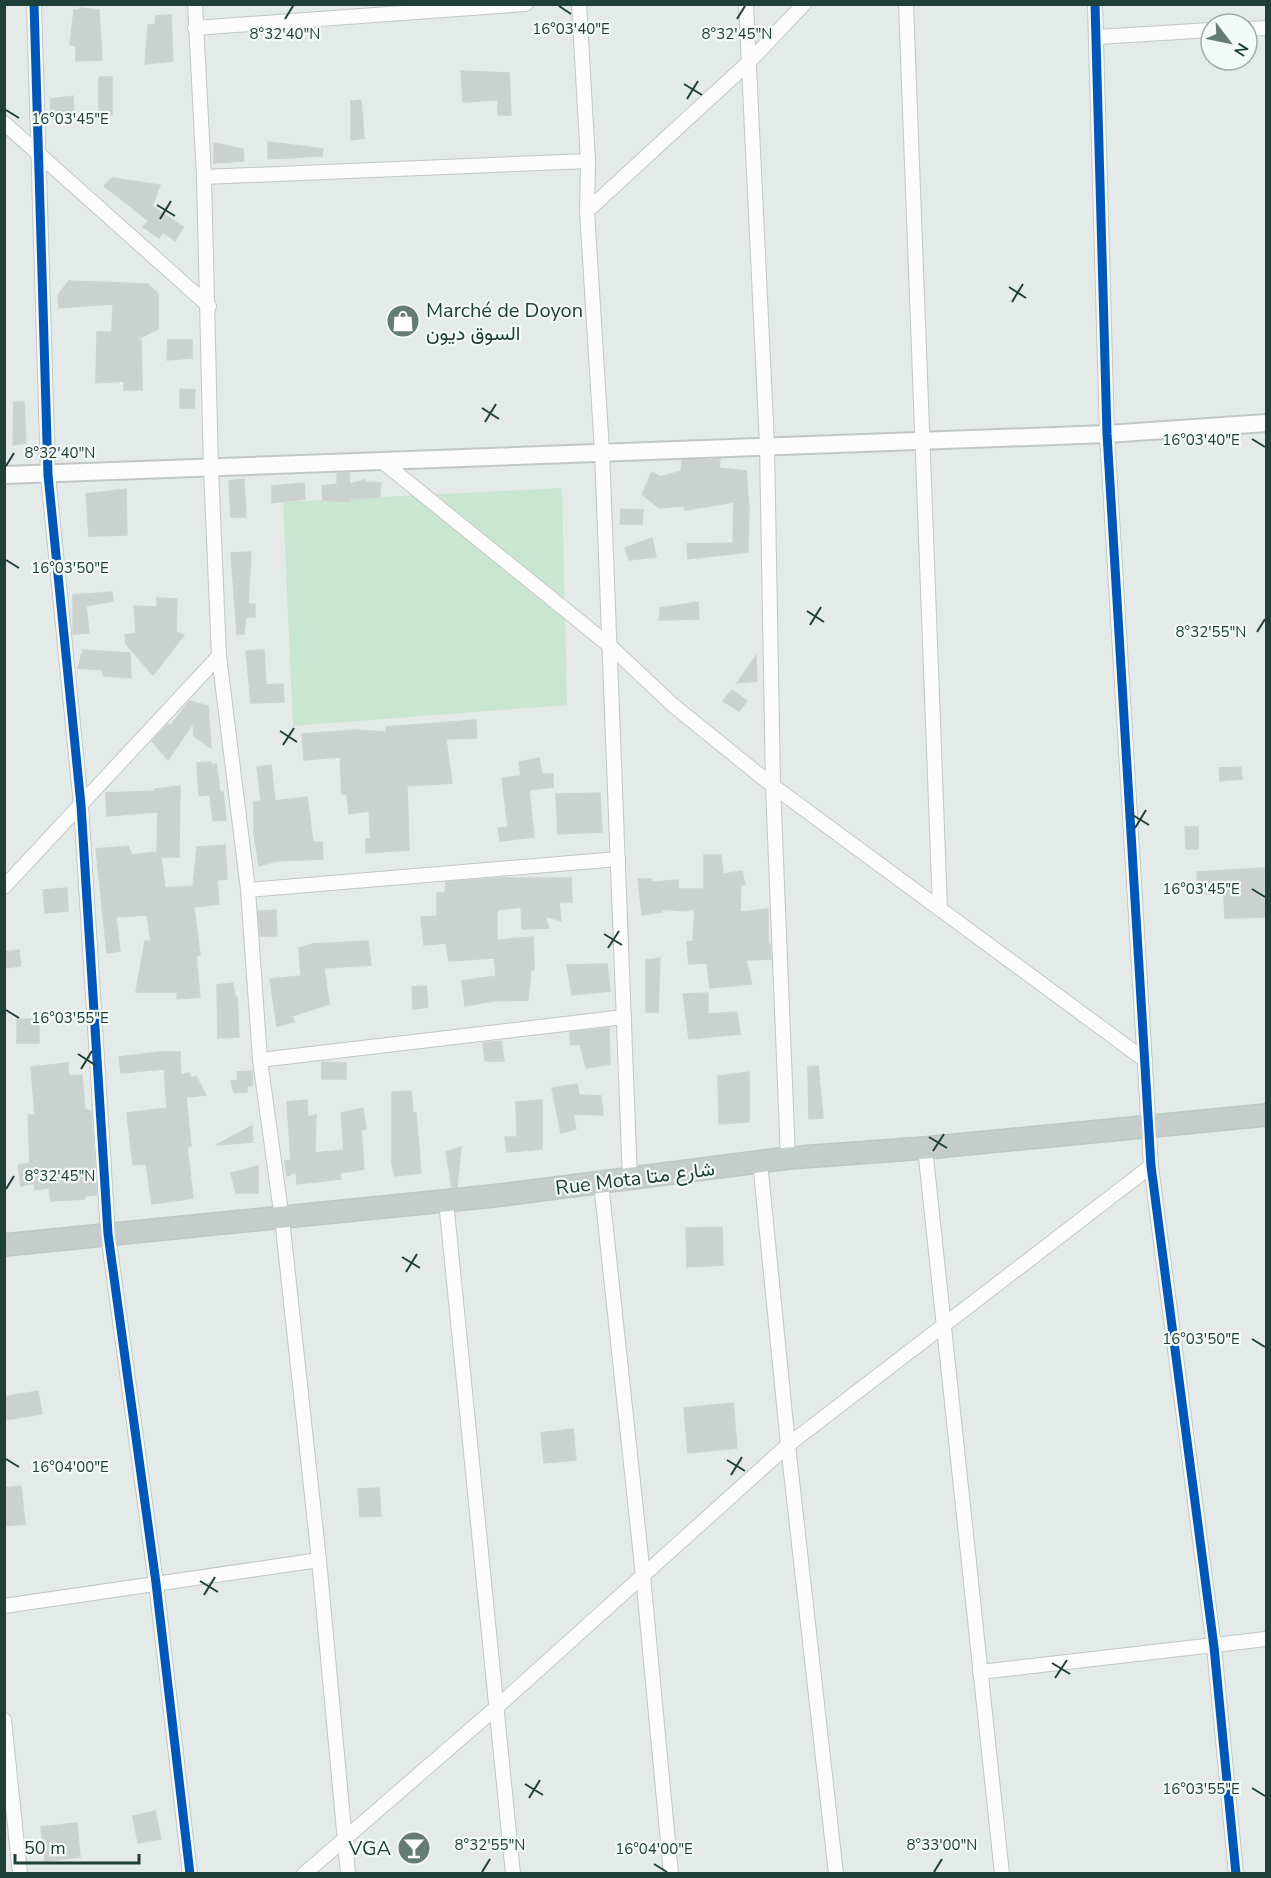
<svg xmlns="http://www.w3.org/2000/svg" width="1271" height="1878" font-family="'Nunito Sans',Vazirmatn,sans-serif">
	<rect width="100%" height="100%" fill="#e4eae7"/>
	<!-- green -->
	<polygon fill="#cbe5d3" points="562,488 567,705 293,726 283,502"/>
	<!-- building -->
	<g fill="#cad1cf" stroke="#cdd3d0" stroke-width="1.5">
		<polygon points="80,8 99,10 102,60 76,61 76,46 70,45 74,10 80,10"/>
		<polygon points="171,15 173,61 145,64 148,25 155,25 156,16"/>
		<polygon points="461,71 509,73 511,115 498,115 498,100 463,102"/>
		<polygon points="99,77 112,77 112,115 99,116"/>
		<polygon points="73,96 74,117 50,118 51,99"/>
		<polygon points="361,100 364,138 351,140 351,101"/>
		<polygon points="268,142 323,149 322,156 268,159"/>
		<polygon points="214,143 243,149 244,161 214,163"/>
		<polygon points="112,178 160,185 152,206 183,227 175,241 163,232 159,238 143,227 149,221 104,186"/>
		<polygon points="69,281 148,284 158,294 158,329 135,340 141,340 142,390 124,390 124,381 96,383 97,332 112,332 113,304 59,308 58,295"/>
		<polygon points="168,340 192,340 192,358 167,360"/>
		<polygon points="180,389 195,390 194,408 180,408"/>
		<polygon points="14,402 24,402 26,443 13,445"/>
		<polygon points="720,459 719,468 746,471 749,507 748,552 688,559 687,544 733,543 734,502 685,510 685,506 659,508 642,494 652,472 660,477 681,471 682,460"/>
		<polygon points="337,473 349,473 350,484 365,480 365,482 381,483 380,497 350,499 350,502 323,500 322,486 337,484"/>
		<polygon points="244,479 246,517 231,517 229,481"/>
		<polygon points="304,483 305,499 272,503 272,486"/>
		<polygon points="126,489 127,535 89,536 86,494"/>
		<polygon points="621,509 643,510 642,524 620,524"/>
		<polygon points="652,538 656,557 629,560 625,548"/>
		<polygon points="251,552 248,604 255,604 255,617 246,617 244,634 237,634 231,553"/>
		<polygon points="112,592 113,601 86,606 89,633 73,634 73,595"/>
		<polygon points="157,598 177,599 176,632 184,635 153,675 126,644 125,635 136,633 134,606 157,607"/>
		<polygon points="698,602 699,619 659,620 660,608"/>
		<polygon points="83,650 130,653 131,678 104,676 102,670 78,668"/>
		<polygon points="264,650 266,685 283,684 284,702 251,703 246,651"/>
		<polygon points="756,656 757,681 737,683"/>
		<polygon points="732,690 747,701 739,711 723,701"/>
		<polygon points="190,701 208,706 211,748 194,736 193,723 168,760 152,741 168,724 170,726"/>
		<polygon points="476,720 477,738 446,739 452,783 407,786 409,850 366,853 366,839 371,839 369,811 349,814 347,794 342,794 340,757 304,760 302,734 355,730 386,732 386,727"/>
		<polygon points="539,758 542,774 553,774 553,787 529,790 534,837 500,841 498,828 508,827 502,778 521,776 519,762"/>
		<polygon points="211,762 211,765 216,764 220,792 223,792 226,820 213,821 210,795 199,796 197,763"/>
		<polygon points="271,765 275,801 307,797 313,842 322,842 323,859 276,861 259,866 254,833 254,802 261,801 257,767"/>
		<polygon points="1241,767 1242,779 1220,781 1219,768"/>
		<polygon points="180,786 179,857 161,857 165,888 193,886 197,847 225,845 227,879 217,880 219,904 194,907 200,955 196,955 200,997 177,999 177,992 136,992 145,941 151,941 147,915 116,917 120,951 107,953 96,849 128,846 132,855 157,852 158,812 107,816 106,793 155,791 155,789"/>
		<polygon points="600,793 602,832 558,834 556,794"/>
		<polygon points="1185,827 1198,827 1198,849 1186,849"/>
		<polygon points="704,855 721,855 723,874 742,871 745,885 741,885 740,912 768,909 768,944 770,944 771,959 746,960 752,984 710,988 707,963 689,964 687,942 693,941 695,909 684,911 662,909 662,912 642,915 638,879 651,879 652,882 678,880 678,889 704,889"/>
		<polygon points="1264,868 1266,917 1225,918 1224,894 1198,894 1197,872"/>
		<polygon points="499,878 571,878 572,902 559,902 561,921 545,916 549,928 522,929 521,907 497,910 497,940 533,937 534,970 531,970 528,1000 494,1001 465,1006 462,981 496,976 494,958 449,961 446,943 424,945 421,917 437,916 437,893 445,893 446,882"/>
		<polygon points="67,888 68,911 45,913 43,890"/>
		<polygon points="276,910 277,936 260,936 258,911"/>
		<polygon points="368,941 371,965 324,968 329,1004 292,1016 294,1022 277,1026 270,979 301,976 299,948 313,944"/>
		<polygon points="19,950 21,966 4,968 4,952"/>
		<polygon points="660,958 658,1012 646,1012 646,960"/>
		<polygon points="607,964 610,991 572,995 567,965"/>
		<polygon points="233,983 235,997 237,997 239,1037 218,1038 217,985"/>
		<polygon points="426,986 428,1007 413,1009 412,987"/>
		<polygon points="708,993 708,1014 737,1012 740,1034 689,1039 683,994"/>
		<rect x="17" y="1019" width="22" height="24"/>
		<polygon points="609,1028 610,1064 586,1068 580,1044 571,1045 570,1032"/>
		<polygon points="501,1041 504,1061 485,1061 483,1043"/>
		<polygon points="160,1052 180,1052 181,1075 189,1073 191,1079 196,1076 206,1095 186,1097 191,1146 187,1146 193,1198 152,1204 146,1164 133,1165 127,1113 167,1108 164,1069 121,1073 119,1057"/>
		<polygon points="322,1062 346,1063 346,1079 322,1079"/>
		<polygon points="68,1063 69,1076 82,1075 85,1109 91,1111 97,1195 85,1196 85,1199 51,1201 49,1188 35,1190 34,1183 21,1186 18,1165 30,1163 28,1115 35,1115 31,1067"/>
		<polygon points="818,1066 823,1118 809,1119 808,1067"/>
		<polygon points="252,1071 253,1085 247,1086 247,1092 234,1093 231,1081 238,1080 237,1072"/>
		<polygon points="749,1072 749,1122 719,1124 718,1076"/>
		<polygon points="577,1084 579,1095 601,1096 603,1115 573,1114 576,1129 561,1133 552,1088"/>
		<polygon points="411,1091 413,1113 416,1113 421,1173 395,1176 392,1164 392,1092"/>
		<polygon points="307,1100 308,1117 316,1115 315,1153 344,1150 341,1113 363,1108 366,1129 361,1130 364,1169 340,1173 341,1179 297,1184 296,1172 287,1176 285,1161 291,1160 287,1102"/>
		<polygon points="542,1100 542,1149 507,1152 505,1137 517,1137 516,1102"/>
		<polygon points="252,1126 253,1142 216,1145"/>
		<polygon points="461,1147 457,1187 452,1187 446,1152"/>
		<polygon points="258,1166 258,1193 236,1193 231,1173"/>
		<polygon points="722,1227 723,1265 687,1267 686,1228"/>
		<polygon points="38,1391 42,1414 4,1420 4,1397"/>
		<polygon points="733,1403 737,1448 688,1453 684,1408"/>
		<polygon points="573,1429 576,1460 544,1463 541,1433"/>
		<polygon points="21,1486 25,1524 4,1526 4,1488"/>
		<polygon points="379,1488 381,1516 360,1517 358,1489"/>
		<polygon points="155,1811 161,1839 138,1843 133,1816"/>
		<polygon points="77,1823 80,1857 45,1861 41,1827"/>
	</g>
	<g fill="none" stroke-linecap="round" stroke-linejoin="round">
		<!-- minor casing -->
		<g stroke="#c1c7c5" stroke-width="16">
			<g id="minor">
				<polyline points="34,4 48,475 81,805 108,1234 156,1583 190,1874"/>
				<polyline points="195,4 204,177 211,468 219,656 248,890 260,1060 282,1219 319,1560 348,1874"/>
				<polyline points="579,4 588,161 587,211 602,451 630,1180"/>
				<polyline points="746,4 767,445 773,786 788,1158"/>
				<polyline points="906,4 940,909"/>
				<polyline points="1095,4 1107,434 1151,1166 1214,1647 1236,1874"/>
				<polyline points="195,28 526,4"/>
				<polyline points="1247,29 1266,28"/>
				<polyline points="1097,37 1211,30"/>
				<polyline points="4,123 209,306"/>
				<polyline points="204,177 588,161"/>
				<polyline points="587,211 748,63 804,4"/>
				<polyline points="383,462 610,646 674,706 773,786 1145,1060"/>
				<polyline points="4,887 219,656"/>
				<polyline points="248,890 618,859"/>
				<polyline points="260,1060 624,1017"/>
				<polyline points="925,1148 1002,1874"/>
				<polyline points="760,1162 788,1445 836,1874"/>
				<polyline points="601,1183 643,1576 671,1874"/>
				<polyline points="446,1201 513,1874"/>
				<polyline points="4,1606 319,1560"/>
				<polyline points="980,1672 1266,1639"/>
				<polyline points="4,1720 20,1874"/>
				<polyline points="304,1874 498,1706 788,1445 1151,1166"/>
			</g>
		</g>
		<!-- tertiary casing -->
		<g stroke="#c1c7c5" stroke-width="20">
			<polyline id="tertiary" points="4,475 1107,434 1266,423"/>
		</g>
		<!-- trunk casing -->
		<g stroke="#bcc7c3" stroke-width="24">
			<polyline id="trunk" points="4,1245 493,1196 788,1158 925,1148 1266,1115"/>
		</g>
		<!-- minor -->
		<use href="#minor" stroke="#fbfcfb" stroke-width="14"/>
		<!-- tertiary -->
		<use href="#tertiary" stroke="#fbfcfb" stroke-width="16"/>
		<!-- trunk -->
		<use href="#trunk" stroke="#c4cdca" stroke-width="21"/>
		<!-- cycleway casing -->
		<g stroke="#f2f9f6" stroke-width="13">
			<g id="cycleway">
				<polyline points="34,4 48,475 81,805 108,1234 156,1583 190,1874"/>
				<polyline points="1095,4 1107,434 1151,1166 1214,1647 1236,1874"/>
			</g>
		</g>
		<!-- cycleway -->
		<use href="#cycleway" stroke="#0057b8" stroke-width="9"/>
	</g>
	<!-- ticks -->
	<path fill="none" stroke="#1f4038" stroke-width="2" d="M559,6l12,8M285,19l8,-13M737,19l8,-13M684,84l18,11M687,99l11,-18M6,110l13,8M157,205l18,11M160,219l11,-18M1009,287l17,11M1012,302l11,-18M482,408l17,11M485,422l11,-18M1252,439l13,8M6,466l8,-13M6,560l13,8M807,611l17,11M810,625l11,-18M1257,632l8,-13M280,731l17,11M283,745l11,-17M1131,814l18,11M1135,828l11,-18M1252,889l13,8M604,934l18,11M608,948l11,-17M6,1010l13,8M78,1054l17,11M81,1069l11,-18M929,1137l18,11M933,1151l11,-17M6,1189l8,-13M402,1257l18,11M406,1272l11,-18M1252,1339l13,8M6,1459l13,8M727,1460l18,11M731,1475l11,-18M200,1581l18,11M204,1595l11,-18M1052,1663l18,11M1055,1678l12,-18M525,1784l18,11M1252,1788l13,8M529,1798l11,-18M654,1864l13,8M482,1872l8,-13M934,1872l8,-13"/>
	<!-- icons -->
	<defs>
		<g id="shop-disc" transform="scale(1.725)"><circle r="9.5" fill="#647c75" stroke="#f2f9f6"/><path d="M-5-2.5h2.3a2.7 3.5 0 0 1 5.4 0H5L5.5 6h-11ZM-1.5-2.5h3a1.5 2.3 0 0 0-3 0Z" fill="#fff"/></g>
		<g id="bar-disc" transform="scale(1.725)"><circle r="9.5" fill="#647c75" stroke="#f2f9f6"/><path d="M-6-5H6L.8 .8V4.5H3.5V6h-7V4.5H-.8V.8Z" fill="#fff"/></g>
	</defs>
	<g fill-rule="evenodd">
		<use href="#shop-disc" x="403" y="321"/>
		<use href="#bar-disc" x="414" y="1848"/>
	</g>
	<g text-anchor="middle" stroke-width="4.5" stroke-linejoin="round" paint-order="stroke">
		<!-- poi labels -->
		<g font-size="20" fill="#1f4038" stroke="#f2f9f6" text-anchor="start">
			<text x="426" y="317">Marché de Doyon<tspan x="426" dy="23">السوق ديون</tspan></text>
			<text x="391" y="1855" text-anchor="end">VGA</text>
		</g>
		<!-- street labels -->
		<g font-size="20" fill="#1f4038" stroke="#f2f9f6">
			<text transform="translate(635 1178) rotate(-7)" y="7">Rue Mota شارع متا</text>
		</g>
	</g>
	<g font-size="15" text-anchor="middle" fill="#1f4038" stroke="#f2f9f6" stroke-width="4.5" stroke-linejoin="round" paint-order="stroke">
		<text x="571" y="34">16°03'40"E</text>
		<text x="285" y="39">8°32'40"N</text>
		<text x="737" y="39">8°32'45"N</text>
		<text x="70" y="124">16°03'45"E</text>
		<text x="1201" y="445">16°03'40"E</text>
		<text x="60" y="458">8°32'40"N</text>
		<text x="70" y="573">16°03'50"E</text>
		<text x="1211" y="637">8°32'55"N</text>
		<text x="1201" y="894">16°03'45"E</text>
		<text x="70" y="1023">16°03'55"E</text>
		<text x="60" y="1181">8°32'45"N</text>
		<text x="1201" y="1344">16°03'50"E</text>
		<text x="70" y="1472">16°04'00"E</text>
		<text x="1201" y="1794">16°03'55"E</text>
		<text x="490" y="1850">8°32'55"N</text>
		<text x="942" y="1850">8°33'00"N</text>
		<text x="654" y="1854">16°04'00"E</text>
	</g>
	<!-- border -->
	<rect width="1271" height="1878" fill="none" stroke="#1f4038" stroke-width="12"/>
	<!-- north arrow -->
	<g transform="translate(1229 42) rotate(122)"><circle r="28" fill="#f2f9f6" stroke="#9eafaa" stroke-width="1.5"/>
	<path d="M0-4.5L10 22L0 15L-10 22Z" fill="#647c75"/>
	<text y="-9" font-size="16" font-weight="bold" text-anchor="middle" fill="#1f4038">N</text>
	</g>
	<!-- scale -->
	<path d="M15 1854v9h124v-9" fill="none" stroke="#1f4038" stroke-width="3"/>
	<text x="24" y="1854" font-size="18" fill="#1f4038" stroke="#f2f9f6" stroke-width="4.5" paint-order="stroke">50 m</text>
</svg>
